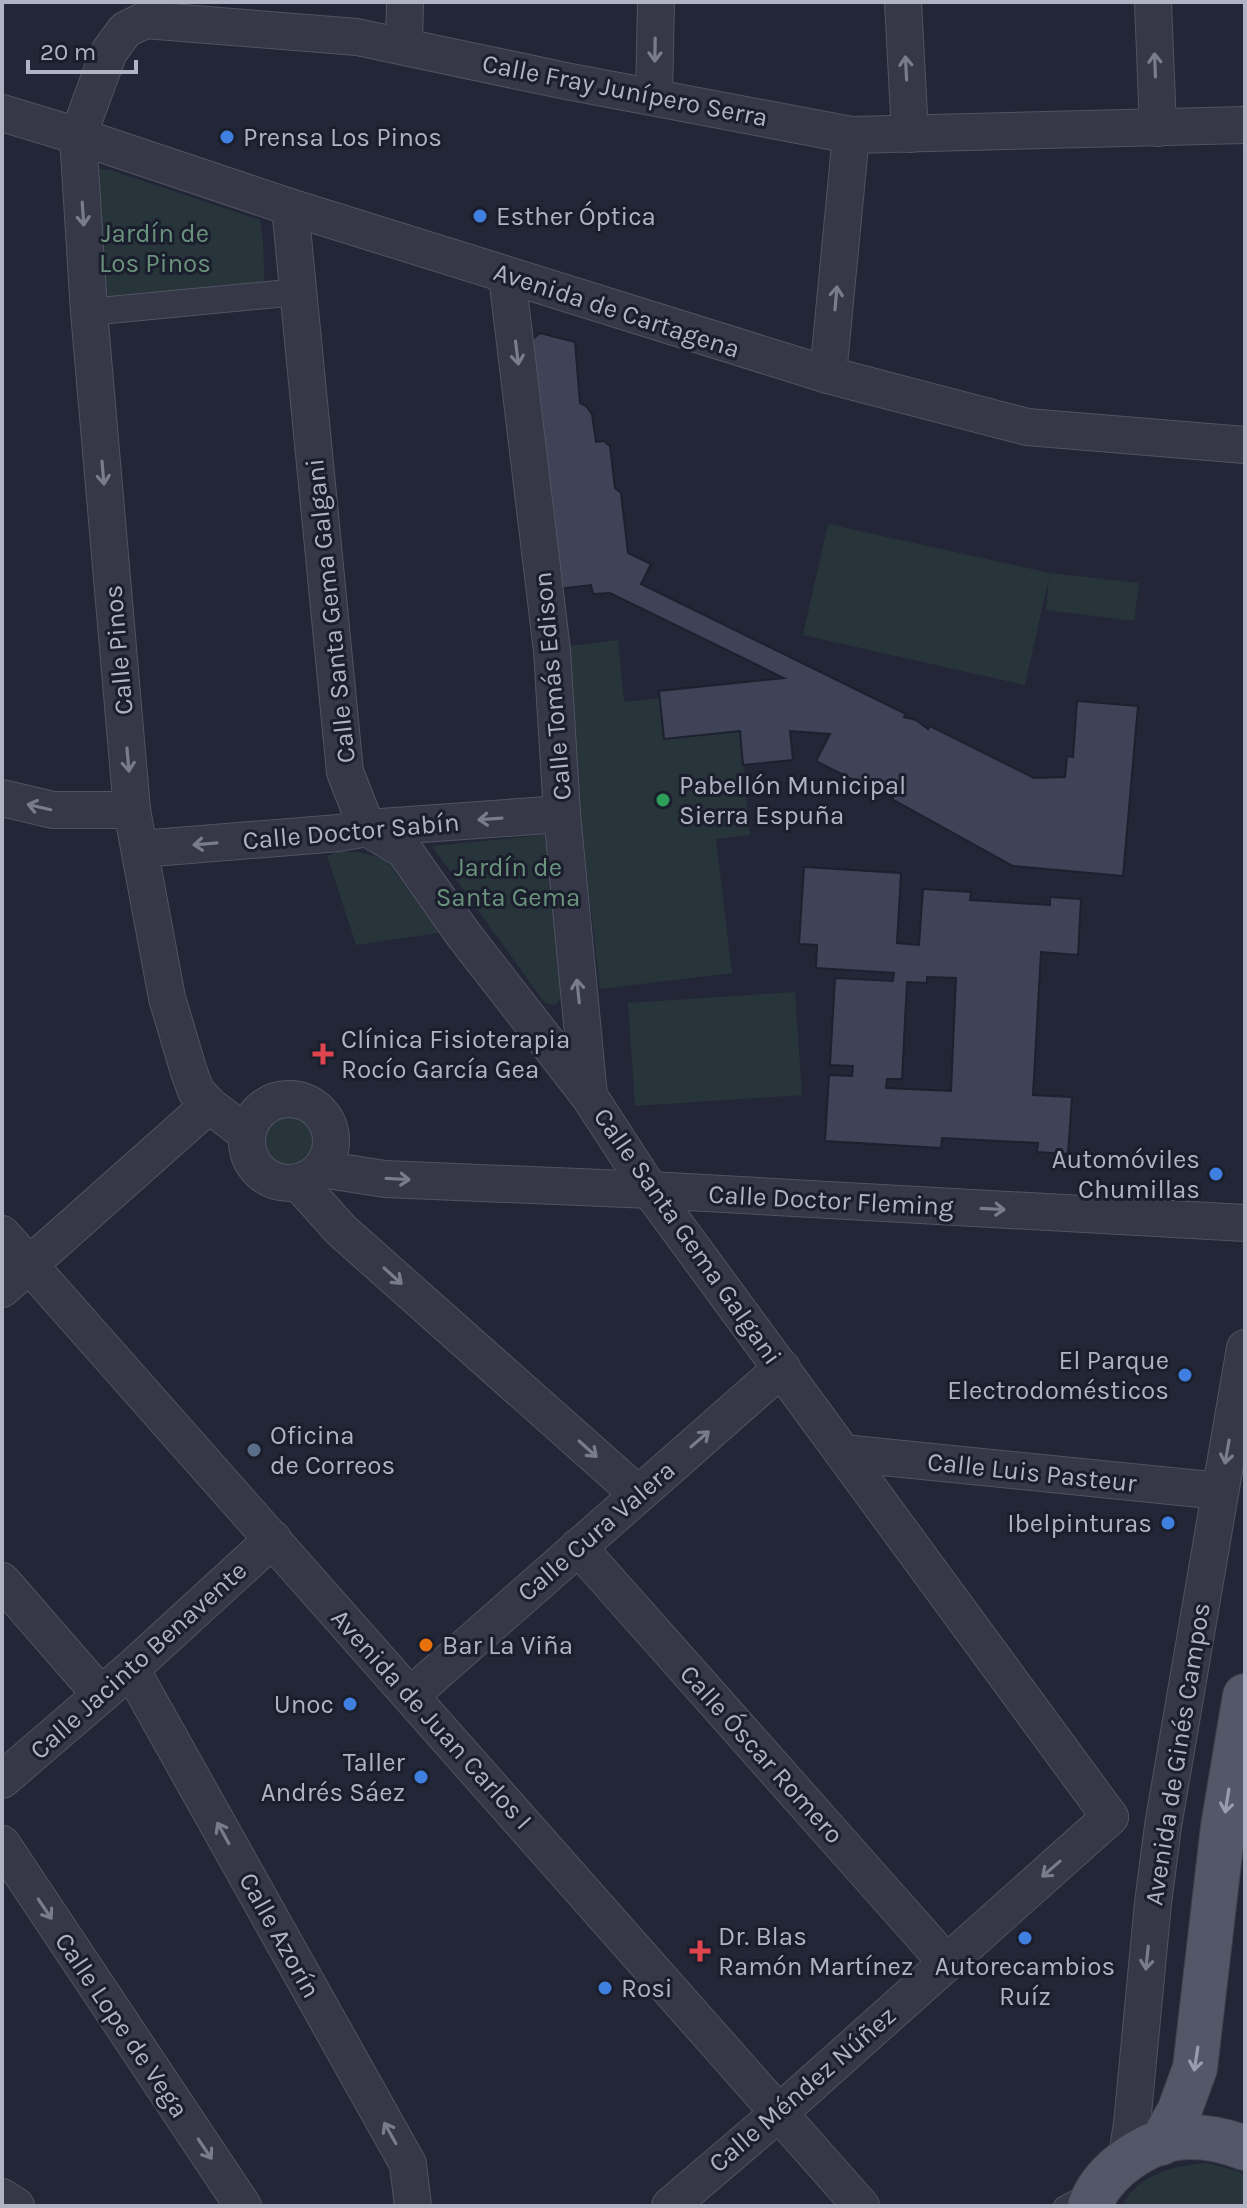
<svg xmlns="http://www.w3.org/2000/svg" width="1247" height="2208" font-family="Karla,sans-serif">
	<rect width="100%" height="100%" fill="#222636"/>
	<!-- green -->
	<g fill="#27353b">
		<polygon points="95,168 110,170 260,220 263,240 265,300 99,314"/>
		<polygon points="828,524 1050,573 1139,583 1134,621 1046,610 1049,578 1025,685 803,635"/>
		<polygon points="618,640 624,702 660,698 664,739 740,731 750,835 716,839 732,973 600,989 561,647"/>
		<polygon points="545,835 561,997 558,1003 552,1005 544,1002 432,846"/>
		<polygon points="337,852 358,852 386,859 439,933 356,945 327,856"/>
		<polygon points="795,992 802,1095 635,1106 628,1003"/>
		<circle cx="289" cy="1140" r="36"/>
		<path d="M1208,2163l30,8 7,5v30h-123c17,-33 53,-41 86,-43z"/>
	</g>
	<!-- building -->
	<g fill="#3f4357" stroke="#1d202e" stroke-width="2" fill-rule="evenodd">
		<polygon points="540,333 575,342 580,403 586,406 592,414 596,442 604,441 610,446 615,488 621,493 628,553 651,564 641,584 906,714 904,717 916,720 928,729 930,726 1034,778 1065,777 1067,756 1073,757 1077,701 1138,706 1123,876 1013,866 892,799 895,795 882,792 871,784 869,788 816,761 830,734 790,731 793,760 743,765 740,731 664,739 659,691 784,678 610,593 593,594 591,585 557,589 528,343"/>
		<path d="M804,867l97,6 -4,70 22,2 4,-56 48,3 -1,8 80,5v-8l31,2 -3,56 -37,-3 -8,143 39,2 -4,57 -31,-2 1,-9 -96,-5 -1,10 -116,-7 4,-66 23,1 1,-10 -23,-1 5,-87 58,3 1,-8 -78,-5 1,-23 -18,-1zM927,977l29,1 -5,113 -65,-3 1,-9h15l5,-97 20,1z"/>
	</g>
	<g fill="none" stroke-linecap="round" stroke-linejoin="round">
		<!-- service casing -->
		<g stroke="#505362" stroke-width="20">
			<polyline id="service" points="1063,2206 1090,2192"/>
		</g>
		<!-- pedestrian casing -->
		<g stroke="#505362" stroke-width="28">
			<polyline id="pedestrian" points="89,312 298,292"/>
		</g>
		<!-- minor casing -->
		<g stroke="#505362" stroke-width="38">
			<g id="minor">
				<polyline points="903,2 910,134"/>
				<polyline points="1153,2 1158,128"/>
				<polyline points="404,45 405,2"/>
				<polyline points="654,97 656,2"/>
				<polyline points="2,113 78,136 290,207 828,375 1027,427 1245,445"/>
				<polyline points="290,207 345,772 367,828 404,850 463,934 589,1096 650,1190 1110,1817"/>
				<polyline points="507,276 552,651 562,814 589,1096"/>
				<polyline points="828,375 851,135"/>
				<polyline points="2,798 53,810 132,810"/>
				<polyline points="140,849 339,833 367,828 562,814"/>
				<circle cx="289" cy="1141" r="42"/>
				<polyline points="247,1134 209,1105 196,1091 189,1072 167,998 132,810 89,312 78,136 109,52 125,30 145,20 357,37 566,81 851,135 1245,125"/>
				<polyline points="321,1169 385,1179 650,1190 1245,1223"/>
				<polyline points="298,1182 341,1230 638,1494"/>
				<polyline points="2,1234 861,2206"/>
				<polyline points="2,1289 209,1105"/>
				<polyline points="843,1453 1220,1491"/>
				<polyline points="578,1547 946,1962"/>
				<polyline points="2,1581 101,1695"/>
				<polyline points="131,1669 408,2164 413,2206"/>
				<polyline points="411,1695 782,1368"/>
				<polyline points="2,1780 131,1669 273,1539"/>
				<polyline points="2,1844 243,2206"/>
				<polyline points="1126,2162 1132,2124 1153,1903 1163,1826 1245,1348"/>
				<polyline points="2,2197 16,2206"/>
				<polyline points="670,2206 780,2112 1110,1817"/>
			</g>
		</g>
		<!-- primary casing -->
		<g stroke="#3f4251" stroke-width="46">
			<g id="primary">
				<polyline points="1161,2143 1179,2112 1195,2068 1223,1827 1245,1696"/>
				<path d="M1090,2206c13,-37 61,-69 100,-69 19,0 37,4 55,11"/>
			</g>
		</g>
		<!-- service -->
		<use href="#service" stroke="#363847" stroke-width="18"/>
		<!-- pedestrian -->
		<use href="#pedestrian" stroke="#363847" stroke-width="26"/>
		<!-- minor -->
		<use href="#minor" stroke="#363847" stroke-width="36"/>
		<!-- primary -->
		<use href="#primary" stroke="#545767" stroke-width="44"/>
	</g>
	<!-- one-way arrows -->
	<defs><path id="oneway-shaft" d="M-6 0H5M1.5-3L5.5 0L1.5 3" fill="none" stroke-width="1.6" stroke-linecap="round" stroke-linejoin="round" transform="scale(2)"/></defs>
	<g stroke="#797c8c">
		<use href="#oneway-shaft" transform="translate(655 50) rotate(91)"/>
		<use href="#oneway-shaft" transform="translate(1155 65) rotate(-92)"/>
		<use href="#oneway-shaft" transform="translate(906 68) rotate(-93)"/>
		<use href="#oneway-shaft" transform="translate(83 214) rotate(86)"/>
		<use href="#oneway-shaft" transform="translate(836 298) rotate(-85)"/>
		<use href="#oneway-shaft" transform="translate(517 353) rotate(83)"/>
		<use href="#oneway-shaft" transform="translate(103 473) rotate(85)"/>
		<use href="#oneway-shaft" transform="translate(128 760) rotate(85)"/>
		<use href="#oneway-shaft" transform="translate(39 807) rotate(-167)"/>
		<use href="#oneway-shaft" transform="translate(490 819) rotate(176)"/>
		<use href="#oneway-shaft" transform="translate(205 844) rotate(175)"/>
		<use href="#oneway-shaft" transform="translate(578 991) rotate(-96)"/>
		<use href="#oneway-shaft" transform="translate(398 1179) rotate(3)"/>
		<use href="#oneway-shaft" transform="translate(993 1209) rotate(3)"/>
		<use href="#oneway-shaft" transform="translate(393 1276) rotate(42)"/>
		<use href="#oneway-shaft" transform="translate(700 1439) rotate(-41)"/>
		<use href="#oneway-shaft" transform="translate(588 1449) rotate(42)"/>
		<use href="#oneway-shaft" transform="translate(1227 1452) rotate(100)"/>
		<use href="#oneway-shaft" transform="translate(223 1833) rotate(-119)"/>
		<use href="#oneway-shaft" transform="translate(1051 1869) rotate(139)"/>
		<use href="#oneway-shaft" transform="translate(45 1909) rotate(56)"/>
		<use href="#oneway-shaft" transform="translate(1147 1958) rotate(96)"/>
		<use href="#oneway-shaft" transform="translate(390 2133) rotate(-119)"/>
		<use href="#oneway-shaft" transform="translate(205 2149) rotate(56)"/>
	</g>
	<g stroke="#999cad">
		<use href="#oneway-shaft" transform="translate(1227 1801) rotate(99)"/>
		<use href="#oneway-shaft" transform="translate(1196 2059) rotate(99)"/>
	</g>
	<!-- markers -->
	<g fill="#3f7fe0" stroke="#1b1e2c" stroke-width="3">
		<circle cx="227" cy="137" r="8"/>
		<circle cx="480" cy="216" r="8"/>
		<circle cx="1216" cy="1174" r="8"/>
		<circle cx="1185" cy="1375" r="8"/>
		<circle cx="1168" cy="1523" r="8"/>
		<circle cx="350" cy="1704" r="8"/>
		<circle cx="421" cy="1777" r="8"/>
		<circle cx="1025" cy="1938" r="8"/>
		<circle cx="605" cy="1988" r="8"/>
	</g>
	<circle fill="#2e9e5b" stroke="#1b1e2c" stroke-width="3" cx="663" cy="800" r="8"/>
	<g fill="#e0444e" stroke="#1b1e2c" stroke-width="3">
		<path d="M319 1042h8v8h8v8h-8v8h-8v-8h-8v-8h8z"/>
		<path d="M696 1939h8v8h8v8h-8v8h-8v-8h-8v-8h8z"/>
	</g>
	<circle fill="#5c6f8a" stroke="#1b1e2c" stroke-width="3" cx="254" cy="1450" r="8"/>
	<circle fill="#e8710a" stroke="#1b1e2c" stroke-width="3" cx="426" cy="1645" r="8"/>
	<g text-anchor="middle" stroke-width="6" stroke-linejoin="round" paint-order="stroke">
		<!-- street labels -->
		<g font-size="26" fill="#b0b3c4" stroke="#1b1e2c">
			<text transform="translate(625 90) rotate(11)" y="9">Calle Fray Junípero Serra</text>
			<text transform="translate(617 310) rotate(18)" y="9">Avenida de Cartagena</text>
			<text transform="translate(330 611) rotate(-96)" y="9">Calle Santa Gema Galgani</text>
			<text transform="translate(118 650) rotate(-95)" y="9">Calle Pinos</text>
			<text transform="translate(552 686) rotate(-95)" y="9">Calle Tomás Edison</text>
			<text transform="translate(351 831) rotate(-5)" y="9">Calle Doctor Sabín</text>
			<text transform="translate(831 1200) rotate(3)" y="9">Calle Doctor Fleming</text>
			<text transform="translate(688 1236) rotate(55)" y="9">Calle Santa Gema Galgani</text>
			<text transform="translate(1032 1472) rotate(6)" y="9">Calle Luis Pasteur</text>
			<text transform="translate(596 1531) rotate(-41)" y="9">Calle Cura Valera</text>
			<text transform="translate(138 1660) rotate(-42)" y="9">Calle Jacinto Benavente</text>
			<text transform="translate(432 1719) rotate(48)" y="9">Avenida de Juan Carlos I</text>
			<text transform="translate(762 1754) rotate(48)" y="9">Calle Óscar Romero</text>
			<text transform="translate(1177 1754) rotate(-81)" y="9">Avenida de Ginés Campos</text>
			<text transform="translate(280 1935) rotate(61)" y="9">Calle Azorín</text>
			<text transform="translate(122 2025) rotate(56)" y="9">Calle Lope de Vega</text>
			<text transform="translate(802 2089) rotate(-41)" y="9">Calle Méndez Núñez</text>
		</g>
		<!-- poi labels -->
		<g font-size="26" fill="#b0b3c4" stroke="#1b1e2c" text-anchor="start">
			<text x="243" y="146">Prensa Los Pinos</text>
			<text x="496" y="225">Esther Óptica</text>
			<text x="679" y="794">Pabellón Municipal<tspan x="679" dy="30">Sierra Espuña</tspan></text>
			<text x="341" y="1048">Clínica Fisioterapia<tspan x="341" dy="30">Rocío García Gea</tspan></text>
			<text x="1200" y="1168" text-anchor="end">Automóviles<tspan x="1200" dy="30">Chumillas</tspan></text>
			<text x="1169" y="1369" text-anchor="end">El Parque<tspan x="1169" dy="30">Electrodomésticos</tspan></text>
			<text x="270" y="1444">Oficina<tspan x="270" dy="30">de Correos</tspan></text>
			<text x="1152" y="1532" text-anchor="end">Ibelpinturas</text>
			<text x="442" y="1654">Bar La Viña</text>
			<text x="334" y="1713" text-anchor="end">Unoc</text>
			<text x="405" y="1771" text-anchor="end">Taller<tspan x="405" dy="30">Andrés Sáez</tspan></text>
			<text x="718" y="1945">Dr. Blas<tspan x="718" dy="30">Ramón Martínez</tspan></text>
			<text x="1025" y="1975" text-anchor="middle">Autorecambios<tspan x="1025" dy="30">Ruíz</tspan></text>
			<text x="621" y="1997">Rosi</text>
		</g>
		<!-- park labels -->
		<g font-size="26" fill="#6a927d" stroke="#1b1e2c">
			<text x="155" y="242">Jardín de<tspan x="155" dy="30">Los Pinos</tspan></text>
			<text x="508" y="876">Jardín de<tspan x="508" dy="30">Santa Gema</tspan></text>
		</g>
	</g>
	<!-- border -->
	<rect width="1247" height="2208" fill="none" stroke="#b0b3c4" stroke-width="8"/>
	<!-- scale -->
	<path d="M28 60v12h108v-12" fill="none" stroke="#b0b3c4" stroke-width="4"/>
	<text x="40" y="60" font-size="24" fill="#b0b3c4" stroke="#1b1e2c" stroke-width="6" paint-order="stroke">20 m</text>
</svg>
